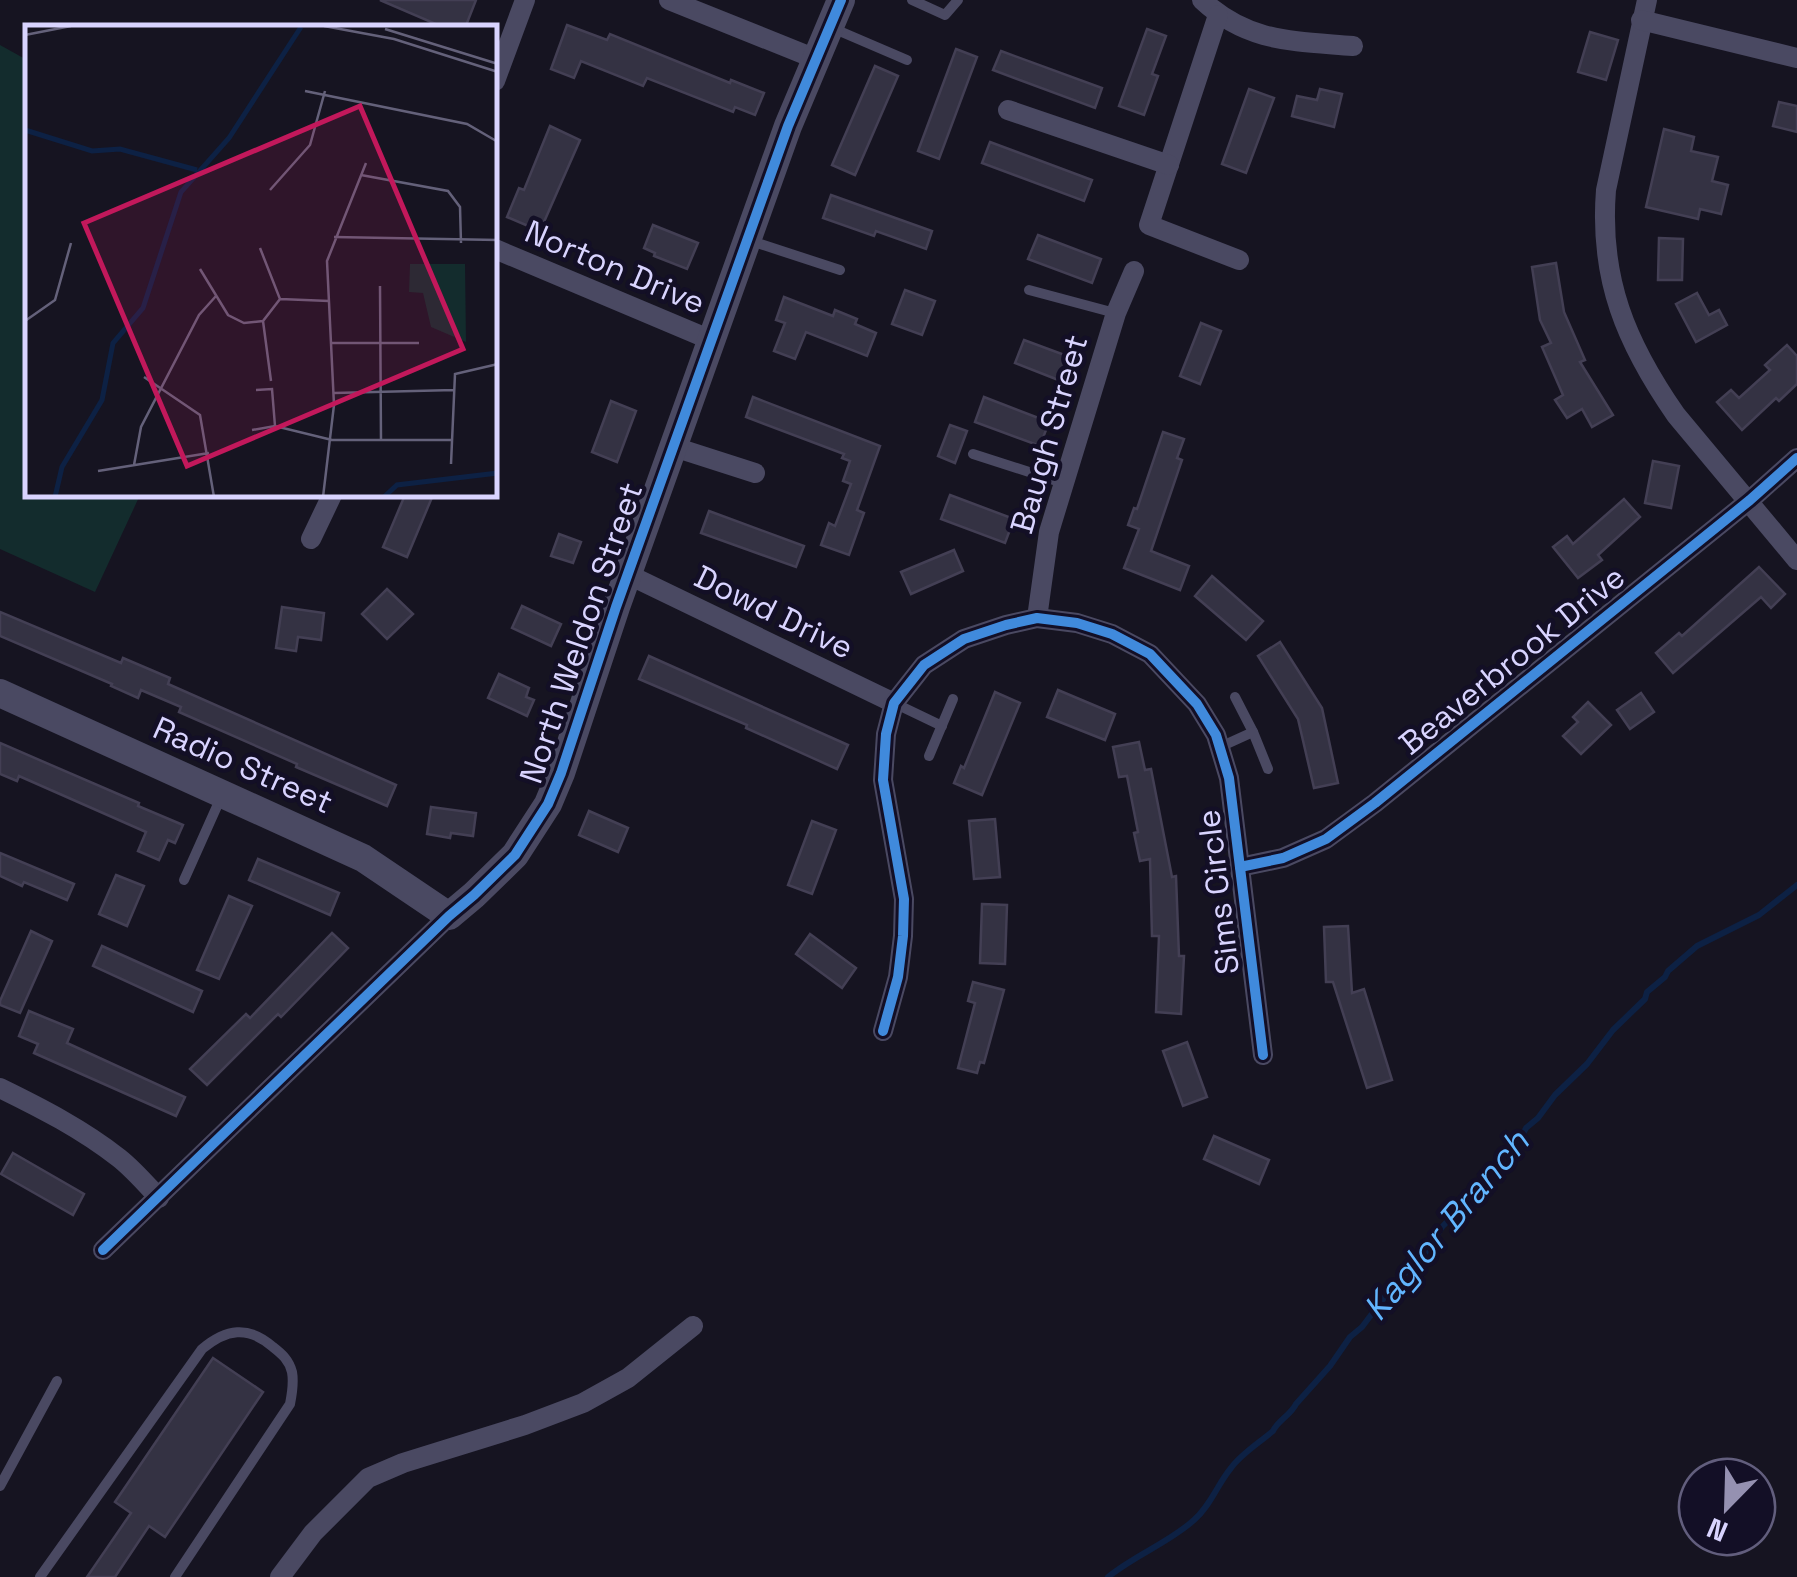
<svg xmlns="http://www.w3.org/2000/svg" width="1797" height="1577" font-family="'Space Grotesk',sans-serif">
	<rect width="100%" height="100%" fill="#161421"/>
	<!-- green -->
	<polygon fill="#132c2d" points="0,45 27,60 28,495 140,495 95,592 0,549"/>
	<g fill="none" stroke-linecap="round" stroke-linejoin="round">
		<!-- stream -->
		<path stroke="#0d2144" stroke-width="6" d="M1108,1577c27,-22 62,-35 86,-57 17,-15 23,-35 37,-52 10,-14 28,-25 42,-37 5,-11 18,-16 23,-27l34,-38 20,-29 12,-10 34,-45 27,-26 19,-29 21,-22 34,-45 26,-26 3,-6 12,-10 17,-23 32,-31 26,-34 32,-31 2,-7 18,-15 3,-6 29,-25 62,-31 38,-30"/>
	</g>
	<!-- building -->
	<g fill="#343243" stroke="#433f54" stroke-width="2.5">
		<polygon points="380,0 476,0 465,28 445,28"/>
		<polygon points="567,25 607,40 610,34 730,83 731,80 764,93 755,115 735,107 733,112 647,78 643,86 581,61 574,78 551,69"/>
		<polygon points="1147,29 1166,36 1152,74 1158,76 1144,115 1119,106"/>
		<polygon points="1590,32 1618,40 1606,80 1578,72"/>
		<polygon points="956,49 977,57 939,159 918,151"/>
		<polygon points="1001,51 1102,88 1095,108 993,70"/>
		<polygon points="875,66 898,76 855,175 832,165"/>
		<polygon points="1249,89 1274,98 1246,173 1222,164"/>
		<polygon points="1320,89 1342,94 1334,127 1292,116 1297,96 1317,100"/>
		<polygon points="1779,102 1797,106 1797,132 1773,126"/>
		<polygon points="550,126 580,140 540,231 507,217 519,188 524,190"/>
		<polygon points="1664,129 1694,137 1691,151 1718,157 1712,181 1728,185 1721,214 1700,209 1698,219 1646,207"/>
		<polygon points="990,142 1092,180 1084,201 982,163"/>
		<polygon points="831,195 932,231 926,249 876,231 874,236 823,218"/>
		<polygon points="653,225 698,243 687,269 654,256 655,253 644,248"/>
		<polygon points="1038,235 1101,259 1092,283 1028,259"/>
		<polygon points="1659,238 1683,239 1682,280 1658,280"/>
		<polygon points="1556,263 1564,312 1585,360 1580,362 1613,415 1592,427 1582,409 1567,418 1555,400 1563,395 1542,347 1551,343 1540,320 1532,267"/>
		<polygon points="905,290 935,301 922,335 892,324"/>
		<polygon points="1697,293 1709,315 1719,310 1727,325 1696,342 1676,304"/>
		<polygon points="784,297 833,316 835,310 857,319 855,324 876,333 867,356 806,332 795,359 774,351 785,323 776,320"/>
		<polygon points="1201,323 1221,331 1200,384 1180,376"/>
		<polygon points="1024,340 1070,357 1061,381 1015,363"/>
		<polygon points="1787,345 1797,356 1797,384 1779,401 1776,398 1742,430 1717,402 1731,390 1739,398 1770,370 1765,365"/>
		<polygon points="753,397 880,446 857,510 864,513 849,555 821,545 829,523 835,526 851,484 843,481 850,461 842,458 844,454 746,417"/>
		<polygon points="984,397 1049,422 1040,446 975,422"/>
		<polygon points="611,401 636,411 617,462 592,452"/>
		<polygon points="950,425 967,431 955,463 938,456"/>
		<polygon points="1163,432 1184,439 1177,458 1182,460 1151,551 1189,566 1180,590 1124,568 1139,529 1128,525 1134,508 1137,509"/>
		<polygon points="1653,461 1679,466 1671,508 1645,503"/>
		<polygon points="405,495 433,495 407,557 383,547"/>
		<polygon points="950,495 1014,519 1005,543 941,519"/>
		<polygon points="1624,499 1640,517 1598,555 1602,560 1578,578 1553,547 1567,536 1573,544"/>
		<polygon points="709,511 804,546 796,567 701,533"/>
		<polygon points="559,534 581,542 573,563 551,556"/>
		<polygon points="954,550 963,571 911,594 901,572"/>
		<polygon points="1759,567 1785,594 1771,608 1761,597 1673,673 1656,653 1679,633 1682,636"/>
		<polygon points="1212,576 1263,621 1246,640 1195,596"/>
		<polygon points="387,589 413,614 387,639 362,614"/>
		<polygon points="522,606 561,624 551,646 512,628"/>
		<polygon points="282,607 324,613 321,640 298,637 296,651 276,648"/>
		<polygon points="0,612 121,663 123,658 170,678 168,684 396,785 387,806 296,767 297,764 179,712 181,707 141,690 138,698 111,686 112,684 0,636"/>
		<polygon points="1280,642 1322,708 1338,783 1314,788 1298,719 1258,656"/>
		<polygon points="649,656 848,745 837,769 746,728 747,725 639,679"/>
		<polygon points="499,674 529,688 526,697 534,700 527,716 488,698"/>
		<polygon points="1058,690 1115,714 1105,740 1047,717"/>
		<polygon points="995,692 1020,703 982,795 954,783 961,766 964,768"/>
		<polygon points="1641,693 1654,712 1630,729 1617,710"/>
		<polygon points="1588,702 1611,725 1581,754 1563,736 1578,722 1573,717"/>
		<polygon points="1139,742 1145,770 1151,769 1172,877 1176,876 1179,956 1184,956 1181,1014 1156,1012 1159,936 1152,936 1150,859 1140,861 1134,833 1138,832 1127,776 1119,777 1113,747"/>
		<polygon points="0,743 139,803 138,806 183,825 175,843 168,840 159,860 138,851 146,832 19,776 17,781 0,774"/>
		<polygon points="431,807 476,813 473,836 451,833 450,838 427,834"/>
		<polygon points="589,811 628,828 618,852 579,835"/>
		<polygon points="995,819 1000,877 974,879 969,821"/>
		<polygon points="812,821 836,830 812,894 788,885"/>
		<polygon points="0,853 74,884 67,900 24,882 22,886 0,876"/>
		<polygon points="258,859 339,893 330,915 249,880"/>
		<polygon points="116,875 144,886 127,926 99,914"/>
		<polygon points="229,896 252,906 219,979 197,970"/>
		<polygon points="982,904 1007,905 1005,964 980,963"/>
		<polygon points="1348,926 1352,993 1364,989 1392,1080 1367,1088 1333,982 1326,982 1324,927"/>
		<polygon points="31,931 52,941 20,1013 0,1005 0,1001"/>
		<polygon points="332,933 348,948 281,1017 278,1014 207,1085 190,1069 246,1014 250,1018"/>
		<polygon points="810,934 856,968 842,988 796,954"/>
		<polygon points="102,946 202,991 193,1012 93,966"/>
		<polygon points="973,982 1004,990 984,1063 980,1062 977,1073 958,1068 975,1003 968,1001"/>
		<polygon points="29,1011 73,1029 67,1043 185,1097 176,1116 34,1053 38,1044 19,1036"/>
		<polygon points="1187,1042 1207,1097 1183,1106 1163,1051"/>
		<polygon points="1214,1136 1269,1160 1259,1184 1204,1159"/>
		<polygon points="13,1153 84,1194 73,1215 1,1174"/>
		<polygon points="213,1358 263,1392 165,1537 149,1526 115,1577 87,1577 131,1513 115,1502"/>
	</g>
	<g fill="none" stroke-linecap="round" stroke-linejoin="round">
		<!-- service -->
		<g stroke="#4a4962" stroke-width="10">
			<polyline points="912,0 945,15 958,0"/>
			<polyline points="830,27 907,60"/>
			<polyline points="748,240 840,270"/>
			<polyline points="1029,290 1115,313"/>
			<polyline points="973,454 1063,483"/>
			<polyline points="1235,697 1253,732"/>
			<polyline points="894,703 942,726"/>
			<polyline points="1220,747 1253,732 1268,769"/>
			<polyline points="929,756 953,699"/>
			<polyline points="184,880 222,795"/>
			<polyline points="0,1486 57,1381"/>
			<path d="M40,1577l162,-228c24,-20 46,-24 71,-2 9,7 16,13 19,25 2,11 0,22 -2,32l-115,173"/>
		</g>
		<!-- minor -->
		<g stroke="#4a4962" stroke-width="20">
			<polyline points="669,0 816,59"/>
			<path d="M1202,0c46,43 92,41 151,46"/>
			<path d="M1647,0l-41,190c-7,89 20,153 70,225l121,145"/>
			<polyline points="1218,15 1149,225 1239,260"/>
			<polyline points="1641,20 1797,58"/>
			<polyline points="495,81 525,0"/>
			<polyline points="1008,110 1169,165"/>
			<polyline points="495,249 711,340"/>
			<polyline points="674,447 755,473"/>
			<polyline points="311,539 332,495"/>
			<polyline points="629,575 894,703"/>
			<polyline points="1037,618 1049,532 1116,313 1134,271"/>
			<polyline points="1240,867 1283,858 1326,839 1375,803 1750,500 1797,458"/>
			<polyline points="883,1031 898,977 903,936 904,899 883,780 886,734 894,703 924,665 964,639 1006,625 1037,618 1077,623 1112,634 1150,654 1197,704 1216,735 1229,778 1263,1055"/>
			<path d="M0,1088c41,20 82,41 119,70 14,11 27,26 40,40"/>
			<polyline points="103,1250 449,916"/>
			<polyline points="280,1577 313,1533 368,1478 403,1463 525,1425 583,1403 628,1378 693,1326"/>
		</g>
		<!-- tertiary -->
		<polyline stroke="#4a4962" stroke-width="28" points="0,693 363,858 449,916 474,895 515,855 548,804 561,773 616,607 788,126 841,0"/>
		<!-- cycleway casing -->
		<g stroke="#130f26" stroke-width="16">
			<g id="cycleway">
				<polyline points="1240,867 1283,858 1326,839 1375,803 1750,500 1797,458"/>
				<polyline points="883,1031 898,977 903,936 904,899 883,780 886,734 894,703 924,665 964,639 1006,625 1037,618 1077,623 1112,634 1150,654 1197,704 1216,735 1229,778 1263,1055"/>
				<polyline points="103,1250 449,916 474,895 515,855 548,804 561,773 616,607 788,126 841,0"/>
			</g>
		</g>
		<!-- cycleway -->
		<use href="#cycleway" stroke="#408adc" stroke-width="10"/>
	</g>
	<g text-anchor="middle" stroke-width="9" stroke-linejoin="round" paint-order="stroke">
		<!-- street labels -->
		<g font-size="32" fill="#d9d4ff" stroke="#130f26">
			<text transform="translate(615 267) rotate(23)" y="11">Norton Drive</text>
			<text transform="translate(1049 434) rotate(-74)" y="11">Baugh Street</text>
			<text transform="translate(774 612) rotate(26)" y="11">Dowd Drive</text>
			<text transform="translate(581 633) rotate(-71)" y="11">North Weldon Street</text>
			<text transform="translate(1512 660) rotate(-39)" y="11">Beaverbrook Drive</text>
			<text transform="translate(243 765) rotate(24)" y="11">Radio Street</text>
			<text transform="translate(1218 892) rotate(-97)" y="11">Sims Circle</text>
		</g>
		<!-- water labels -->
		<g font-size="35" font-style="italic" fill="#62b6ff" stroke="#130f26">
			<text transform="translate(1446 1225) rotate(-50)" y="12">Kaglor Branch</text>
		</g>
	</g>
	<!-- overview -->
	<g transform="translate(25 25)">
		<rect width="472" height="472" fill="#161421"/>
		<path d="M385,239h55l1,78 -35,-15 -8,-34 -14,-1z" fill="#132c2d"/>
		<path fill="none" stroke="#0d2144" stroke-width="5" d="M0,105l67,21 28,-2 77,21M30,472l7,-30 40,-67 11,-57 30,-35 38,-116 48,-54 72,-111M359,472l13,-12 101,-12"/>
		<path fill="none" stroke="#64617a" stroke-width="2.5" d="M299,1l70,13 104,33M360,4l113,35M0,10l46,-9M280,66l162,33 31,18M336,150l87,16 12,16 1,36M245,165l40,-45 15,-54M309,212l164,3M175,244l28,46 16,8 19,-2 17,-22 -20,-51M355,261l1,155M255,274l49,2M0,296l30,-21 16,-57M238,296l8,60M307,318h87M119,352l56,38 14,82M231,365l16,-1 3,37M309,368l120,-3M227,405l23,-4 57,14h119M426,439l4,-90 43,-10M109,440l7,-38 58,-112 17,-19M73,446l111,-18M298,472l11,-92 -7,-144 39,-98"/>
		<path fill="#c2185b" fill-opacity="0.15" stroke="#c2185b" stroke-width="5" d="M335,81l103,243 -276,117 -103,-243z"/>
		<rect width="472" height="472" fill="none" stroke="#d9d4ff" stroke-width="5"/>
	</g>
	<!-- north arrow -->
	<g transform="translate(1727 1507) rotate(203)"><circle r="48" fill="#130f26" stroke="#625e7d" stroke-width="2.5"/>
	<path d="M0-8L18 38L0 25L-18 38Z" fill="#9591b1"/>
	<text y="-15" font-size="28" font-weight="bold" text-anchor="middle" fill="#d9d4ff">N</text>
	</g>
</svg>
